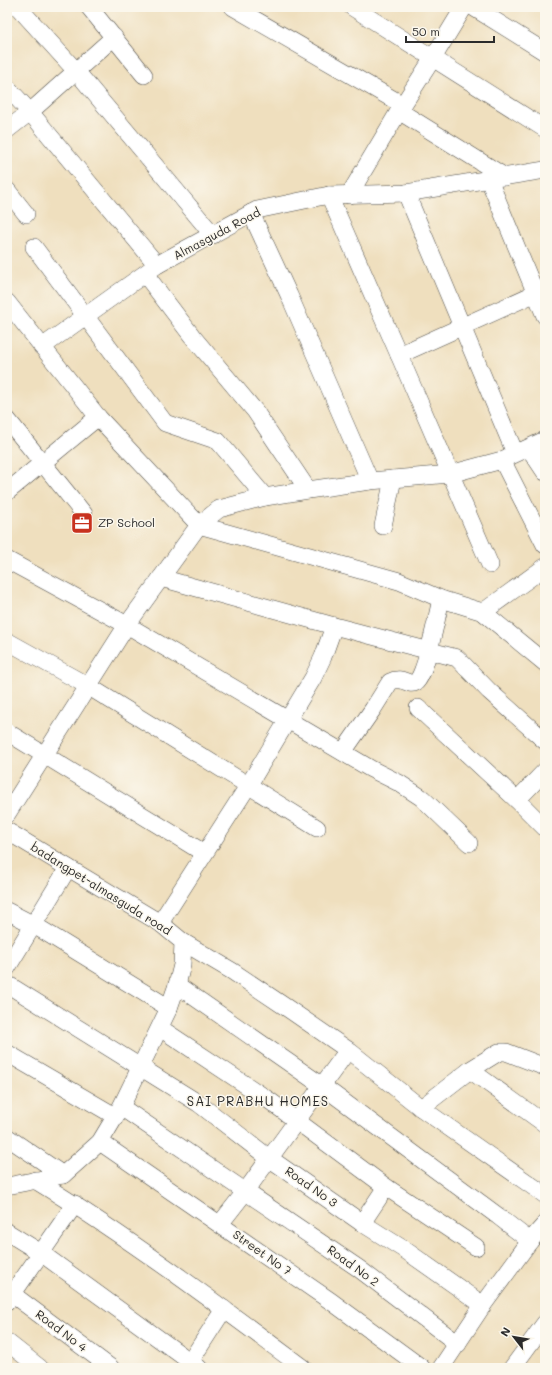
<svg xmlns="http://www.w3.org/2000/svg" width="552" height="1375" font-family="Mali,sans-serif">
	<rect width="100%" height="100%" fill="#fbf7ec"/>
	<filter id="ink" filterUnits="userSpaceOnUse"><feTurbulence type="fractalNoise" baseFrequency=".025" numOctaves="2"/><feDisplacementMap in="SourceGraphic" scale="8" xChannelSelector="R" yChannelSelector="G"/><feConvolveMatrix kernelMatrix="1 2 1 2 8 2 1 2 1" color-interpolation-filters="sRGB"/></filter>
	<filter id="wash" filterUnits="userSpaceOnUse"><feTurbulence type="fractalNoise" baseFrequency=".012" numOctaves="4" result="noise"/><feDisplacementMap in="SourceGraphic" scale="16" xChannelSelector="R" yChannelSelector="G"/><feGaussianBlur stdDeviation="0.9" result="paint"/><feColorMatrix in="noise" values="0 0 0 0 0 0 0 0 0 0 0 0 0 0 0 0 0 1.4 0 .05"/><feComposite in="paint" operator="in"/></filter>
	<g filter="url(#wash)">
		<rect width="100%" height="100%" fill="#efdfbe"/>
	</g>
	<g filter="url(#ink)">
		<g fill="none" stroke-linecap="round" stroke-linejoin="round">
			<!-- minor casing -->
			<g stroke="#484641" stroke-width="18">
				<g id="minor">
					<polyline points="18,7 76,71 213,235"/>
					<polyline points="89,7 144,75"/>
					<polyline points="233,7 403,105"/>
					<polyline points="352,7 545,129"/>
					<polyline points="473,7 545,52"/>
					<polyline points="7,87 30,112 157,265"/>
					<polyline points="399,111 505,177"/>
					<polyline points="7,130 30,112 114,37"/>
					<polyline points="489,180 545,316"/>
					<polyline points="7,190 26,214"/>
					<polyline points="406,193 515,453"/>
					<polyline points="329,195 399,355 490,565"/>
					<polyline points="349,195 399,111 433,58 464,7"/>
					<polyline points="251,213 289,295 370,481"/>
					<polyline points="34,247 165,423 218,441 265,497"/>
					<polyline points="145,274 192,336 255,411 308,490"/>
					<polyline points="7,302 98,417 199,525 399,581 441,599 483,612 545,663"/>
					<polyline points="42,347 157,265 257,210 329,195 406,193 545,170"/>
					<polyline points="399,355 545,289"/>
					<polyline points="7,419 84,514"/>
					<polyline points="529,448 545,472"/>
					<polyline points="502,460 545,545"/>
					<polyline points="7,492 98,417"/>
					<polyline points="383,526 393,479"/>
					<polyline points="7,560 127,625 371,769 399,783 422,798 469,843"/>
					<polyline points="161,578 334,626 457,658 489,691 545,741"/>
					<polyline points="483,612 545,567"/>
					<polyline points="7,641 88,686 317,828"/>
					<polyline points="418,708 517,800 545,828"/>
					<polyline points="7,732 204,853"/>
					<path d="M343,752l30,-43 17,-27c13,-7 18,5 26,0 9,-5 22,-70 25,-83"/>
					<polyline points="517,800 545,771"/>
					<polyline points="7,814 127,625 199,525 219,509 265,497 308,490 370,481 450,474 502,460 545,440"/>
					<polyline points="7,831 160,923 183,942 182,965 177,985 169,1008 121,1107 100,1142 63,1175 7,1186"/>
					<polyline points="7,911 34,925 169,1008"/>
					<polyline points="160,923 248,786 313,678 323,657 334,626"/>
					<polyline points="183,942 232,971 290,1010 348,1050 421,1108 545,1195"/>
					<polyline points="7,968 68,868"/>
					<polyline points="7,984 198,1103 269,1158 362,1223 405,1250 483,1305"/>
					<polyline points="177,985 321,1085 498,1216 530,1241"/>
					<polyline points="160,1028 270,1101 386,1187 476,1247"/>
					<polyline points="7,1053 115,1116"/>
					<polyline points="470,1070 545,1124"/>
					<polyline points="121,1107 358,1268 458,1344"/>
					<polyline points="421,1108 470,1070 499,1052 506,1052 545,1067"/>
					<polyline points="7,1137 63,1175"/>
					<polyline points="100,1142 332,1302 422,1368"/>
					<path d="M35,1180c93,57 181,123 268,188"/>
					<polyline points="362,1223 386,1187"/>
					<polyline points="220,1224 245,1192 348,1050"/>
					<polyline points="7,1232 41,1253 199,1368"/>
					<polyline points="12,1294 111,1368"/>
					<polyline points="7,1302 75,1204"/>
					<polyline points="7,1342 40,1368"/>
					<polyline points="186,1368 224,1309"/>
					<polyline points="441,1368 483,1305 530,1241 545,1224"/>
					<polyline points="512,1368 545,1323"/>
				</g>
			</g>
			<!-- minor -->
			<use href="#minor" stroke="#fff" stroke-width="17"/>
		</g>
	</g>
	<!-- icons -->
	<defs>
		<g id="office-square" transform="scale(1.15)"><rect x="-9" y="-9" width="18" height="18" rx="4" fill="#c8321e" stroke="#fbf7ec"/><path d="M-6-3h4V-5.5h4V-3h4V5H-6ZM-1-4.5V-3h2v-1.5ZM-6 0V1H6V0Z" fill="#fff"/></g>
	</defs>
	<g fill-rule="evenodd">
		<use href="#office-square" x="82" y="523"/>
	</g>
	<g text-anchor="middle" stroke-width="3" stroke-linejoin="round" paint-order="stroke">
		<!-- street labels -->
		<g font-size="12" fill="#2b2b2b" stroke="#fbf7ec">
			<text transform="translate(217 234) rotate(-28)" y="4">Almasguda Road</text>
			<text transform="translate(101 889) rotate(32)" y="4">badangpet-almasguda road</text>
			<text transform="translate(311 1187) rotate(35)" y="4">Road No 3</text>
			<text transform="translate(262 1253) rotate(35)" y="4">Street No 7</text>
			<text transform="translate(353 1266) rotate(36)" y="4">Road No 2</text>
			<text transform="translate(61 1331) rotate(37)" y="4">Road No 4</text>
		</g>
		<!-- poi labels -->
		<g font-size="12" fill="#2b2b2b" stroke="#fbf7ec" text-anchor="start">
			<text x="98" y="527">ZP School</text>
		</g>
		<!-- neighbourhood labels -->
		<g font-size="13" letter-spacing="1" fill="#2b2b2b" stroke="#fbf7ec">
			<text x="258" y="1106">SAI PRABHU HOMES</text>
		</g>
	</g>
	<!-- margin -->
	<rect width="552" height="1375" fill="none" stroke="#fbf7ec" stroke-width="24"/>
	<!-- north arrow -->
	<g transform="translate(514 1337) rotate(301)" stroke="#fbf7ec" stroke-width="3" paint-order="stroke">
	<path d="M0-3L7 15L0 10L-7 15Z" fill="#2b2b2b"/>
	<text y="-6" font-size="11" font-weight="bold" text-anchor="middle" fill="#2b2b2b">N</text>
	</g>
	<!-- scale -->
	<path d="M406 36v6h88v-6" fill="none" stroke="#2b2b2b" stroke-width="2"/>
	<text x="412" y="36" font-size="12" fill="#2b2b2b" stroke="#fbf7ec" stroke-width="3" paint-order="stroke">50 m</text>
</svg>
